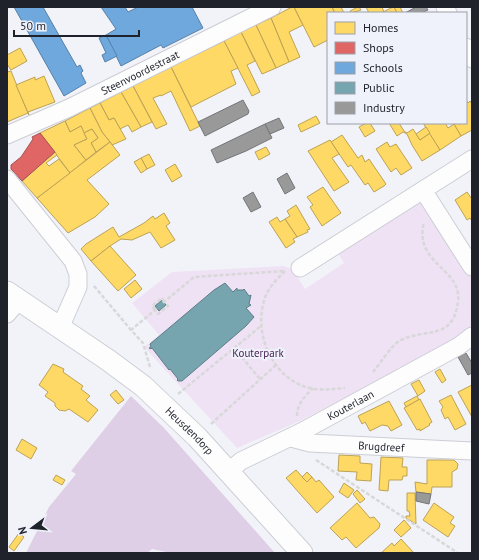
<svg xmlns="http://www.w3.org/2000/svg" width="479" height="560" font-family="'PT Sans',sans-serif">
	<rect width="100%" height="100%" fill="#f2f3f8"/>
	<!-- green -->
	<polygon fill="#efe2f5" points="415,203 420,203 425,206 472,279 472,328 461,338 300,421 237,448 144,347 159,335 132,303 172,272 284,266 293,270 305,289 344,263 338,253"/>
	<!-- forest -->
	<polygon fill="#decee6" points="131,396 164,428 275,553 171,553 152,549 147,553 26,553 49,507 76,474 71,471"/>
	<!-- homes -->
	<g fill="#ffd966" stroke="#bca254">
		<polygon points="292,7 294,7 303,25 289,32 300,57 289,62 271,18"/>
		<polygon points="294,7 332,7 335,13 328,13 328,40 314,47"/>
		<polygon points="332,7 341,7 344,13 335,13"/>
		<polygon points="358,7 359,7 361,10 351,13 350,11"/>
		<polygon points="366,7 382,7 384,12 381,13 369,13"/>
		<polygon points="394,7 400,7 403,13 397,13"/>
		<polygon points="394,7 397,13 381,13 393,7"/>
		<polygon points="271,18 289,62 276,68 256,25"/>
		<polygon points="256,25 276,68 262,74 241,32"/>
		<polygon points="241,32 255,61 247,65 260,92 252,96 224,41"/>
		<polygon points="224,41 238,68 231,71 236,84 191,107 171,67"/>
		<polygon points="20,48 27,61 11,70 7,64 7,55"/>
		<polygon points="171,67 200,126 190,131 171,91 161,96 161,95 153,98 167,124 156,129 133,86"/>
		<polygon points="11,71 28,113 7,122 7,72"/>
		<polygon points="44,76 55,102 28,112 29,115 16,85 35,77 35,80"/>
		<polygon points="133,86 152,122 141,127 121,92"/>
		<polygon points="121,92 141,127 132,132 128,125 120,129 114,118 109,120 100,103"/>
		<polygon points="466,100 468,103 470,101 472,104 472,130 461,136 453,123 466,123"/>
		<polygon points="100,103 109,120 114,118 126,139 112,145 102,132 90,108"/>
		<polygon points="90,108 102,132 110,142 96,152 91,143 98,138 92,129 84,133 81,126 70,132 65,121"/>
		<polygon points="316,116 320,123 301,132 298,125"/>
		<polygon points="65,121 70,132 81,126 87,139 74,145 86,160 70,173 40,133"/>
		<polygon points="366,123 370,123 375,131 365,137 359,127"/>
		<polygon points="389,123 399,123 404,131 407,133 413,129 420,140 430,133 440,150 422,161 412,145 407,134 403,132 397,136"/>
		<polygon points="423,123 445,123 448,128 454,124 461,136 440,150"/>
		<polygon points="426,127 430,133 420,140 416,134"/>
		<polygon points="92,129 98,138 91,143 96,152 86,160 74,145 87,139 84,133"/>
		<polygon points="342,135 358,158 362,155 365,162 369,159 386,184 384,186 374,192 368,183 365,185 351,165 348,167 331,142"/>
		<polygon points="330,140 339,154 332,158 349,182 334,191 308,151"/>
		<polygon points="110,142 120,155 87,180 109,204 95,217 68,233 37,198"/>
		<polygon points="387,142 390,147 396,144 412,168 401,175 396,168 391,172 376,149"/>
		<polygon points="266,147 270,154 259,160 255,152"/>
		<polygon points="55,152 57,155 46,163 49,166 59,159 70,173 37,198 22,181"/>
		<polygon points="149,154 155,165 147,169 141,158"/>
		<polygon points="141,158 147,169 141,173 134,162"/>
		<polygon points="175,164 182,176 172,182 165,170"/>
		<polygon points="323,187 341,213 322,226 310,207 313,205 307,197"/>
		<polygon points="467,192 472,199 472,221 470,218 467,220 455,200"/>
		<polygon points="296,205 310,229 307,230 308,232 297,237 285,219 290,216 287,211"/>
		<polygon points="164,213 170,223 166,226 175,240 161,248 150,232 132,240 121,239 110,246 91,261 81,249 86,244 113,227 119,237 144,223 153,216 155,219"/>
		<polygon points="277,217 280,222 285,219 297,237 293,239 295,242 286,248 269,222"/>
		<polygon points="110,246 136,275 118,291 91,261"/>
		<polygon points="135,280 142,289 131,298 124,289"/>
		<polygon points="53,364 64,369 63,372 83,386 81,389 90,396 86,400 98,410 88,422 69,409 65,411 59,410 55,406 55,403 45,396 48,392 39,385"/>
		<polygon points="440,369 446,380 442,383 435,372"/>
		<polygon points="419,380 425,391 418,396 411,384"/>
		<polygon points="472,385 472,417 458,392"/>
		<polygon points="116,390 124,400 118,404 110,395"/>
		<polygon points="451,395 466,424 455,430 448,417 445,419 441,410 443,407 439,401"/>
		<polygon points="417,396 419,400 406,407 404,403"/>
		<polygon points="420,399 432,422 429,424 430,425 420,431 420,429 417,430 404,408"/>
		<polygon points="389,401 402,425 391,431 388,426 382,425 370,431 365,422 362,424 358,416"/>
		<polygon points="22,439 37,448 31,459 16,450"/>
		<polygon points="339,455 360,456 360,463 372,464 371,481 356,480 357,472 338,471"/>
		<polygon points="381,457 403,458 402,467 407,467 407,476 403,476 402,480 389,480 388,491 379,490"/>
		<polygon points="427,460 454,460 458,464 457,469 452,472 452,487 432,487 431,494 416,492 415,482 427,484"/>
		<polygon points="296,470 307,482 312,477 316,482 319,480 334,497 317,513 286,478"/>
		<polygon points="307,472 312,477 307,482 302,477"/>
		<polygon points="56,475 65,480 62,485 53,480"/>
		<polygon points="344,483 354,490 348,498 339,492"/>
		<polygon points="357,490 365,499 360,503 353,494"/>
		<polygon points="407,493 415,493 416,524 406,518 406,516 410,516 409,511 407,511"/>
		<polygon points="357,503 370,518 374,517 380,524 379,528 356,548 346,537 342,540 330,528"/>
		<polygon points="434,503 454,517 450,523 455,526 448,537 423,520"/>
		<polygon points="404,520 411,528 401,537 394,530"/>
		<polygon points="19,533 24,537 14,551 9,547"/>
		<polygon points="401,539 414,553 381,553 392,543 394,546"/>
	</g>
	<!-- shops -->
	<polygon fill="#e06666" stroke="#a65254" points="40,133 55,152 22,181 11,169 11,165 21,157 33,139 32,137"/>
	<!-- schools -->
	<g fill="#6fa8dc" stroke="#5780a7">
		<polygon points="14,7 43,7 77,67 80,65 83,71 81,73 86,83 64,96"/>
		<polygon points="101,7 125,7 128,12 138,7 192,7 203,28 163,48 161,45 121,66 106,35 116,29"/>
		<polygon points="106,35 117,56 105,62 102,55 106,53 99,38"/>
	</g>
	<!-- public -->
	<g fill="#76a5af" stroke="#5c7e87">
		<polygon points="225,283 233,292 237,288 237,290 243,290 244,289 249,296 251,295 249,304 251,305 246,308 254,317 246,326 182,381 178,381 177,380 178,379 170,369 169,370 152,348 151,349 149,348 151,347 150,344 214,290"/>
		<polygon points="162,300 166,305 159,311 155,306"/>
	</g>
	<!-- industry -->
	<g fill="#999" stroke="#747578">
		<polygon points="416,7 426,7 428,10 421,13 405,13"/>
		<polygon points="243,100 249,111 248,114 205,136 198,122"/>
		<polygon points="279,118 284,128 270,134 265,124"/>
		<polygon points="265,124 272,138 246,151 217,163 211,150"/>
		<polygon points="287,173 295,188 285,194 277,179"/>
		<polygon points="253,192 261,207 251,212 243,198"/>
		<polygon points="466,353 472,363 472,373 468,375 458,357"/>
		<polygon points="416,492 431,494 429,504 416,501"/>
	</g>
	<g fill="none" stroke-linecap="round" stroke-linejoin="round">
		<!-- minor casing -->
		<g stroke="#ccced5" stroke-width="19">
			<g id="minor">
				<polyline points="445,7 448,13"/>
				<polyline points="466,47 472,59"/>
				<path id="s1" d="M7,135l62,-27 203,-101"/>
				<polyline points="7,179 73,261 78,274 78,287 60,328"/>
				<polyline points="423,190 472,267"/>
				<polyline points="300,268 472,159"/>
				<polyline points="7,314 18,301"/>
				<path id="s2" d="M291,438l19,5 162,8"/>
				<path id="s3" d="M228,472l13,-11 60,-29 158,-86 13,-10"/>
			</g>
		</g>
		<!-- major casing -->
		<g stroke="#ccced5" stroke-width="23">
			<g id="major">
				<path id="s4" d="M7,292l101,68 35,26 54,51 105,116"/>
			</g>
		</g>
		<!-- path -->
		<g stroke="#d8d8d9" stroke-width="2.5" stroke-dasharray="4 2" stroke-linecap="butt">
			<path d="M285,271c-7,7 -15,15 -19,24 -15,38 7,87 48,94 11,1 20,0 31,-1"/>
			<polyline points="94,286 131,330"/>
			<polyline points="155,310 152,306 162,298 164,302"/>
			<polyline points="234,348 260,379"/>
			<polyline points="150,367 143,343 131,330 155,310 158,314 168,306 164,302 194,277 284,271"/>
			<path d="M373,372c8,-9 18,-27 28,-32 24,-12 53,1 57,-39 4,-33 -45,-37 -34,-79"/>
			<polyline points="178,394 261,326"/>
			<path d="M297,416c0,-13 8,-19 16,-28"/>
			<polyline points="211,424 276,365"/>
			<polyline points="316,460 458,553"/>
		</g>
		<!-- minor -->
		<use href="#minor" stroke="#fdfdfe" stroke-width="17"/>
		<!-- major -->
		<use href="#major" stroke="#fdfdfe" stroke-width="21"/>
	</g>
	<g text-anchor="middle" stroke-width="4" stroke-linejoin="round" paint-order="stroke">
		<!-- street labels -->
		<g font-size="11" fill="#1f222a" stroke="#eff2fb">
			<text dy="4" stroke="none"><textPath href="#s1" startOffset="147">Steenvoordestraat</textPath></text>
			<text dy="4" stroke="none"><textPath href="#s3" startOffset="140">Kouterlaan</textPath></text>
			<text dy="4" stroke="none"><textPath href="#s4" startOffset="230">Heusdendorp</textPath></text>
			<text dy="4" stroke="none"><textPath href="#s2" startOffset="91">Brugdreef</textPath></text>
		</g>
		<!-- park labels -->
		<g font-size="11" fill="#4b2455" stroke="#eff2fb">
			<text x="258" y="357">Kouterpark</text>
		</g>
	</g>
	<!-- border -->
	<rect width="479" height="560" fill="none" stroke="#1f222a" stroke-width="16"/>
	<!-- legend -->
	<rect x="327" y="12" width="140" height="112" fill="#eff2fb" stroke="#9c9fa7"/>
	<rect x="335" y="22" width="20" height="12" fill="#ffd966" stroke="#9c9fa7"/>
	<text x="363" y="32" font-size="12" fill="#1f222a">Homes</text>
	<rect x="335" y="42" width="20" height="12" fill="#e06666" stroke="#9c9fa7"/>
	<text x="363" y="52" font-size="12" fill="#1f222a">Shops</text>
	<rect x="335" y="62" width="20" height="12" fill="#6fa8dc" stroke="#9c9fa7"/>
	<text x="363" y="72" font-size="12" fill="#1f222a">Schools</text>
	<rect x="335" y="82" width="20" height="12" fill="#76a5af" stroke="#9c9fa7"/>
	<text x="363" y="92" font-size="12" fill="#1f222a">Public</text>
	<rect x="335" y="102" width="20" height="12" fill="#999999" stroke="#9c9fa7"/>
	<text x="363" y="112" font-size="12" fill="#1f222a">Industry</text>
	<!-- north arrow -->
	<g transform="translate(32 528) rotate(254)" stroke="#eff2fb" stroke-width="3" paint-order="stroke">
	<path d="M0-3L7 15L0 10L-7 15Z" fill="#1f222a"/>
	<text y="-6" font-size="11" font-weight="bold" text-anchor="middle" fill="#1f222a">N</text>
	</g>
	<!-- scale -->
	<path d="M14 30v6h125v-6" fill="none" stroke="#1f222a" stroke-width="2"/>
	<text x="20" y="30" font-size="12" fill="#1f222a" stroke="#eff2fb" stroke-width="3" paint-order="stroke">50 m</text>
</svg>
